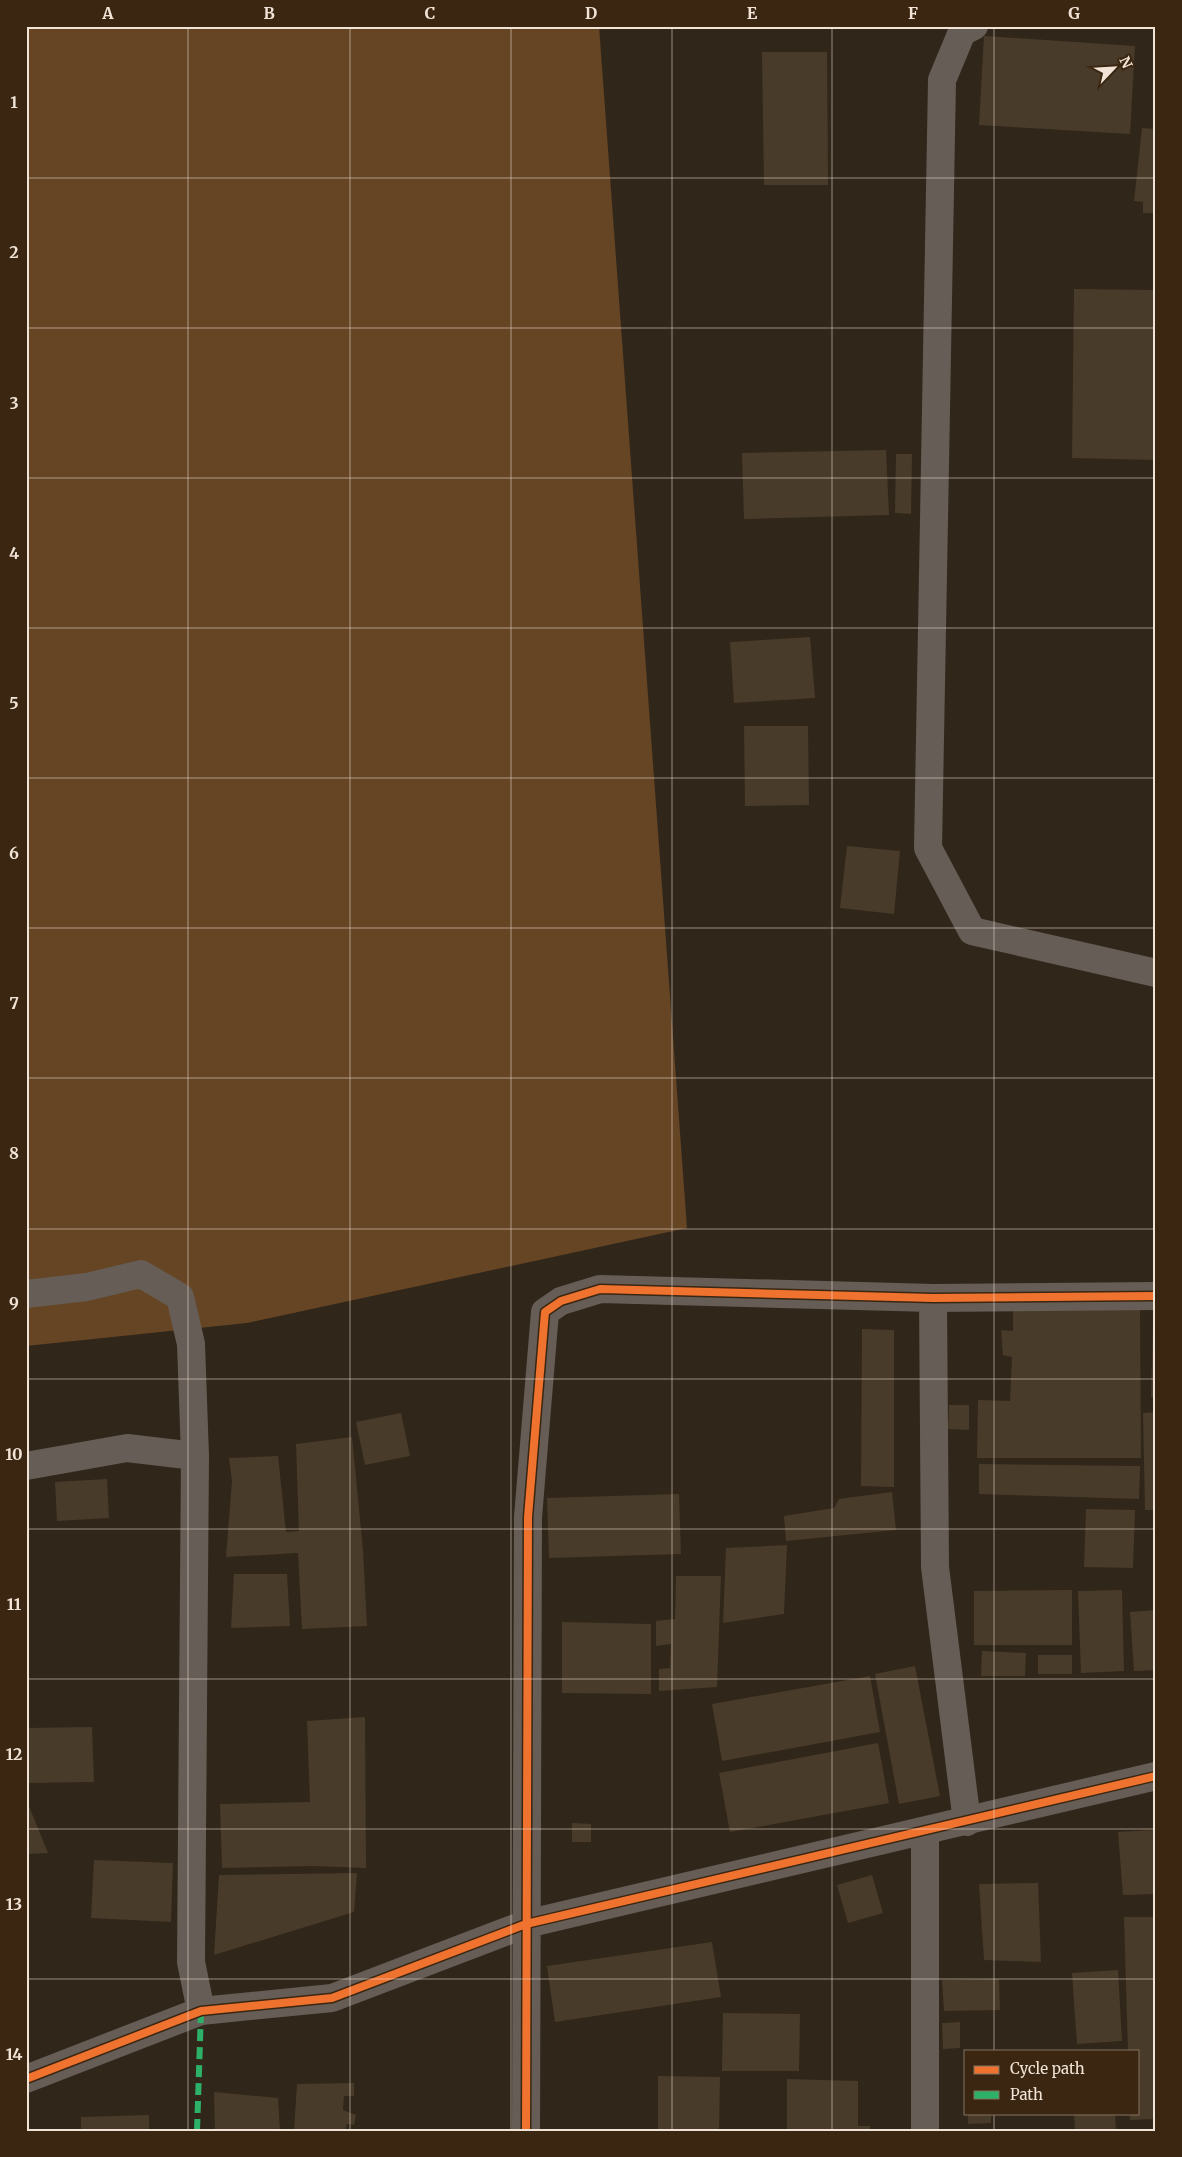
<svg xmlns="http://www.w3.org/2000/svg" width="1182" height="2157" font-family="Merriweather,serif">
	<rect width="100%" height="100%" fill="#31261a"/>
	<!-- green -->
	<polygon fill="#654524" points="26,26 599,26 687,1228 247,1323 26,1346"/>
	<!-- building -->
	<g fill="#493b29">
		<polygon points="984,36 1135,46 1130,134 979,125"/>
		<polygon points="762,52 827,52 828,185 764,185"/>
		<polygon points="1142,128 1156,129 1156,213 1143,213 1143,202 1134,201"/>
		<polygon points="1074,289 1156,290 1155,460 1072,458"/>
		<polygon points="886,450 889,515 744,519 742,453"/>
		<polygon points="896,454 912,454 911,514 895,513"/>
		<polygon points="810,637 815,698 734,703 730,642"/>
		<polygon points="744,726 808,726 809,805 745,806"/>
		<polygon points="847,846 900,851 894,914 840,908"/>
		<polygon points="1013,1307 1140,1308 1141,1458 977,1458 978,1400 1010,1401 1012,1357 1003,1355 1001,1330 1013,1331"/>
		<polygon points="1153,1322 1156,1322 1156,1397 1151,1397"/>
		<polygon points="862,1329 894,1330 894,1487 861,1486"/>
		<polygon points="949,1405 969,1405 969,1430 948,1429"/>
		<polygon points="1156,1412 1156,1510 1145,1510 1143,1413"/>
		<polygon points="401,1413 410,1456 365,1465 356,1422"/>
		<polygon points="352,1437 363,1550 367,1626 302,1629 298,1553 226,1557 232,1481 229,1458 278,1456 286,1532 299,1531 296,1444"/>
		<polygon points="979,1464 1140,1466 1139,1499 979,1494"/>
		<polygon points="107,1479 109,1518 57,1521 55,1482"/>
		<polygon points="892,1492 896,1530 786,1541 784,1516 834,1508 839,1499"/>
		<polygon points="679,1494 681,1554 549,1558 547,1498"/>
		<polygon points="1086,1509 1135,1510 1133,1568 1084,1567"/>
		<polygon points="787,1545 784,1614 723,1623 726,1548"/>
		<polygon points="234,1574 287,1574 290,1626 231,1628"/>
		<polygon points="676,1576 721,1576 717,1687 659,1691 659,1669 670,1668 671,1644 656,1646 656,1621 675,1619"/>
		<polygon points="1072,1590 1072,1645 974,1645 974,1591"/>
		<polygon points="1122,1590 1124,1671 1081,1673 1078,1591"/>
		<polygon points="1156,1610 1156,1670 1134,1671 1130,1612"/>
		<polygon points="562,1622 651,1624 651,1694 562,1693"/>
		<polygon points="982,1651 1026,1653 1025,1676 981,1676"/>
		<rect x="1038" y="1655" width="34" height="19"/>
		<polygon points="915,1666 940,1796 899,1804 875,1674"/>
		<polygon points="870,1676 880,1732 722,1761 712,1704"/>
		<polygon points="365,1717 366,1868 312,1866 222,1868 220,1804 310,1802 307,1721"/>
		<polygon points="92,1727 94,1782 26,1783 26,1728"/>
		<polygon points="878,1743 889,1803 730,1832 719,1773"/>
		<polygon points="26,1799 48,1853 26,1854"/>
		<polygon points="572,1823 591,1824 591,1842 572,1842"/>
		<polygon points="1156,1830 1156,1894 1123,1895 1118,1832"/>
		<polygon points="94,1860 173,1863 171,1922 91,1918"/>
		<polygon points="357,1873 354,1912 214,1955 219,1875"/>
		<polygon points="872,1875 883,1913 848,1923 837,1885"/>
		<polygon points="1038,1883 1041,1962 984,1960 979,1884"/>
		<polygon points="1124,1917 1156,1917 1156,2119 1130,2120 1130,2113 1138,2113 1138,2051 1128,2051"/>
		<polygon points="712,1942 721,1997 555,2022 547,1966"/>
		<polygon points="1118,1970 1122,2041 1077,2044 1072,1973"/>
		<polygon points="999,1979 1000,2010 944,2011 942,1980"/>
		<polygon points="723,2013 800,2014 799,2071 722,2071"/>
		<polygon points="960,2022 960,2048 943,2049 942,2023"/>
		<polygon points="658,2076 720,2077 719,2131 658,2129"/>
		<polygon points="787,2079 858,2081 858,2126 870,2126 870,2131 787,2131"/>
		<polygon points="354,2083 354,2096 344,2096 343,2110 356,2115 354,2125 347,2124 345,2131 294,2131 297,2084"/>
		<polygon points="214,2092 278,2098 280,2131 215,2131"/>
		<polygon points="968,2113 991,2113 991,2123 968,2124"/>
		<polygon points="1074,2113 1115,2113 1116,2131 1075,2131"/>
		<polygon points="149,2115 149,2131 81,2131 81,2117"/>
	</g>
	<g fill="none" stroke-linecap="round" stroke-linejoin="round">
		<!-- minor -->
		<g stroke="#665d56" stroke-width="28">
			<polyline points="974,26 962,32 942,80 928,848 972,931 1156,973"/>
			<polyline points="26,1294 87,1287 141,1274 180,1297 191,1344 195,1456 191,1962 201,2011"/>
			<polyline points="933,1298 935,1567 967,1822"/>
			<polyline points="26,1466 127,1448 195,1456"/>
			<polyline points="26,2079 201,2011 332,1998 526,1924 1156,1776"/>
			<polyline points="526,2131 528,1517 545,1312 561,1301 600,1289 933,1298 1156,1296"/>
			<polyline points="925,2131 925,1832"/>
		</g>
		<!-- quiet -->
		<polyline stroke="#2db169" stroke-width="6" stroke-dasharray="12 6" stroke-linecap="butt" points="197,2131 201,2011"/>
		<!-- cycleway casing -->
		<g stroke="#3a2611" stroke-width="11">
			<g id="cycleway">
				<polyline points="26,2079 201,2011 332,1998 526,1924 1156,1776"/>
				<polyline points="526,2131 528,1517 545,1312 561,1301 600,1289 933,1298 1156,1296"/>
			</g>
		</g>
		<!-- cycleway -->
		<use href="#cycleway" stroke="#ef722f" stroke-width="8"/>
	</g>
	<!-- grid -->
	<path fill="none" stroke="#f1e4d7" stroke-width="1" stroke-opacity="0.55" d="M188,26v2105M350,26v2105M511,26v2105M672,26v2105M832,26v2105M994,26v2025M26,178h1130M26,328h1130M26,478h1130M26,628h1130M26,778h1130M26,928h1130M26,1078h1130M26,1229h1130M26,1379h1130M26,1529h1130M26,1679h1130M26,1829h1130M26,1979h1130M994,2113v18"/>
	<!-- border -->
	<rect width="1182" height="2157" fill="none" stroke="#3a2611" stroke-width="55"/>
	<!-- legend -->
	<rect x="964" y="2050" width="175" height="65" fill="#3a2611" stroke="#837260"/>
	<rect x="974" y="2066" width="25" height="8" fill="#ef722f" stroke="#837260"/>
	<text x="1010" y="2074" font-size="15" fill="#f1e4d7">Cycle path</text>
	<rect x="974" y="2091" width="25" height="8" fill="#2db169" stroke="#837260"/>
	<text x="1010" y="2100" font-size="15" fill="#f1e4d7">Path</text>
	<!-- north arrow -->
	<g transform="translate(1114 68) rotate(65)" stroke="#3a2611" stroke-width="4" paint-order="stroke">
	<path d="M0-4L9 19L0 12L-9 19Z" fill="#f1e4d7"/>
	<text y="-8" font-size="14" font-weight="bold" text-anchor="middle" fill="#f1e4d7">N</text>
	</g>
	<rect x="28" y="28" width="1126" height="2102" fill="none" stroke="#f1e4d7" stroke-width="2"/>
	<g font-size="16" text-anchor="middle" font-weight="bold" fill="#f1e4d7">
		<text x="108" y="19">A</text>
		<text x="269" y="19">B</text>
		<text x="430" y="19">C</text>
		<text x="591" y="19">D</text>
		<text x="752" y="19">E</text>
		<text x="913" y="19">F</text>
		<text x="1074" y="19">G</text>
		<text x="14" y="108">1</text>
		<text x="14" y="258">2</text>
		<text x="14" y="409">3</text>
		<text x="14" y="559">4</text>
		<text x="14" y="709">5</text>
		<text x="14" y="859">6</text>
		<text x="14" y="1009">7</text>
		<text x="14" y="1159">8</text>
		<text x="14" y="1309">9</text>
		<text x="14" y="1460">10</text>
		<text x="14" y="1610">11</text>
		<text x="14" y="1760">12</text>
		<text x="14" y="1910">13</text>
		<text x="14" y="2060">14</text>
	</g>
</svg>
